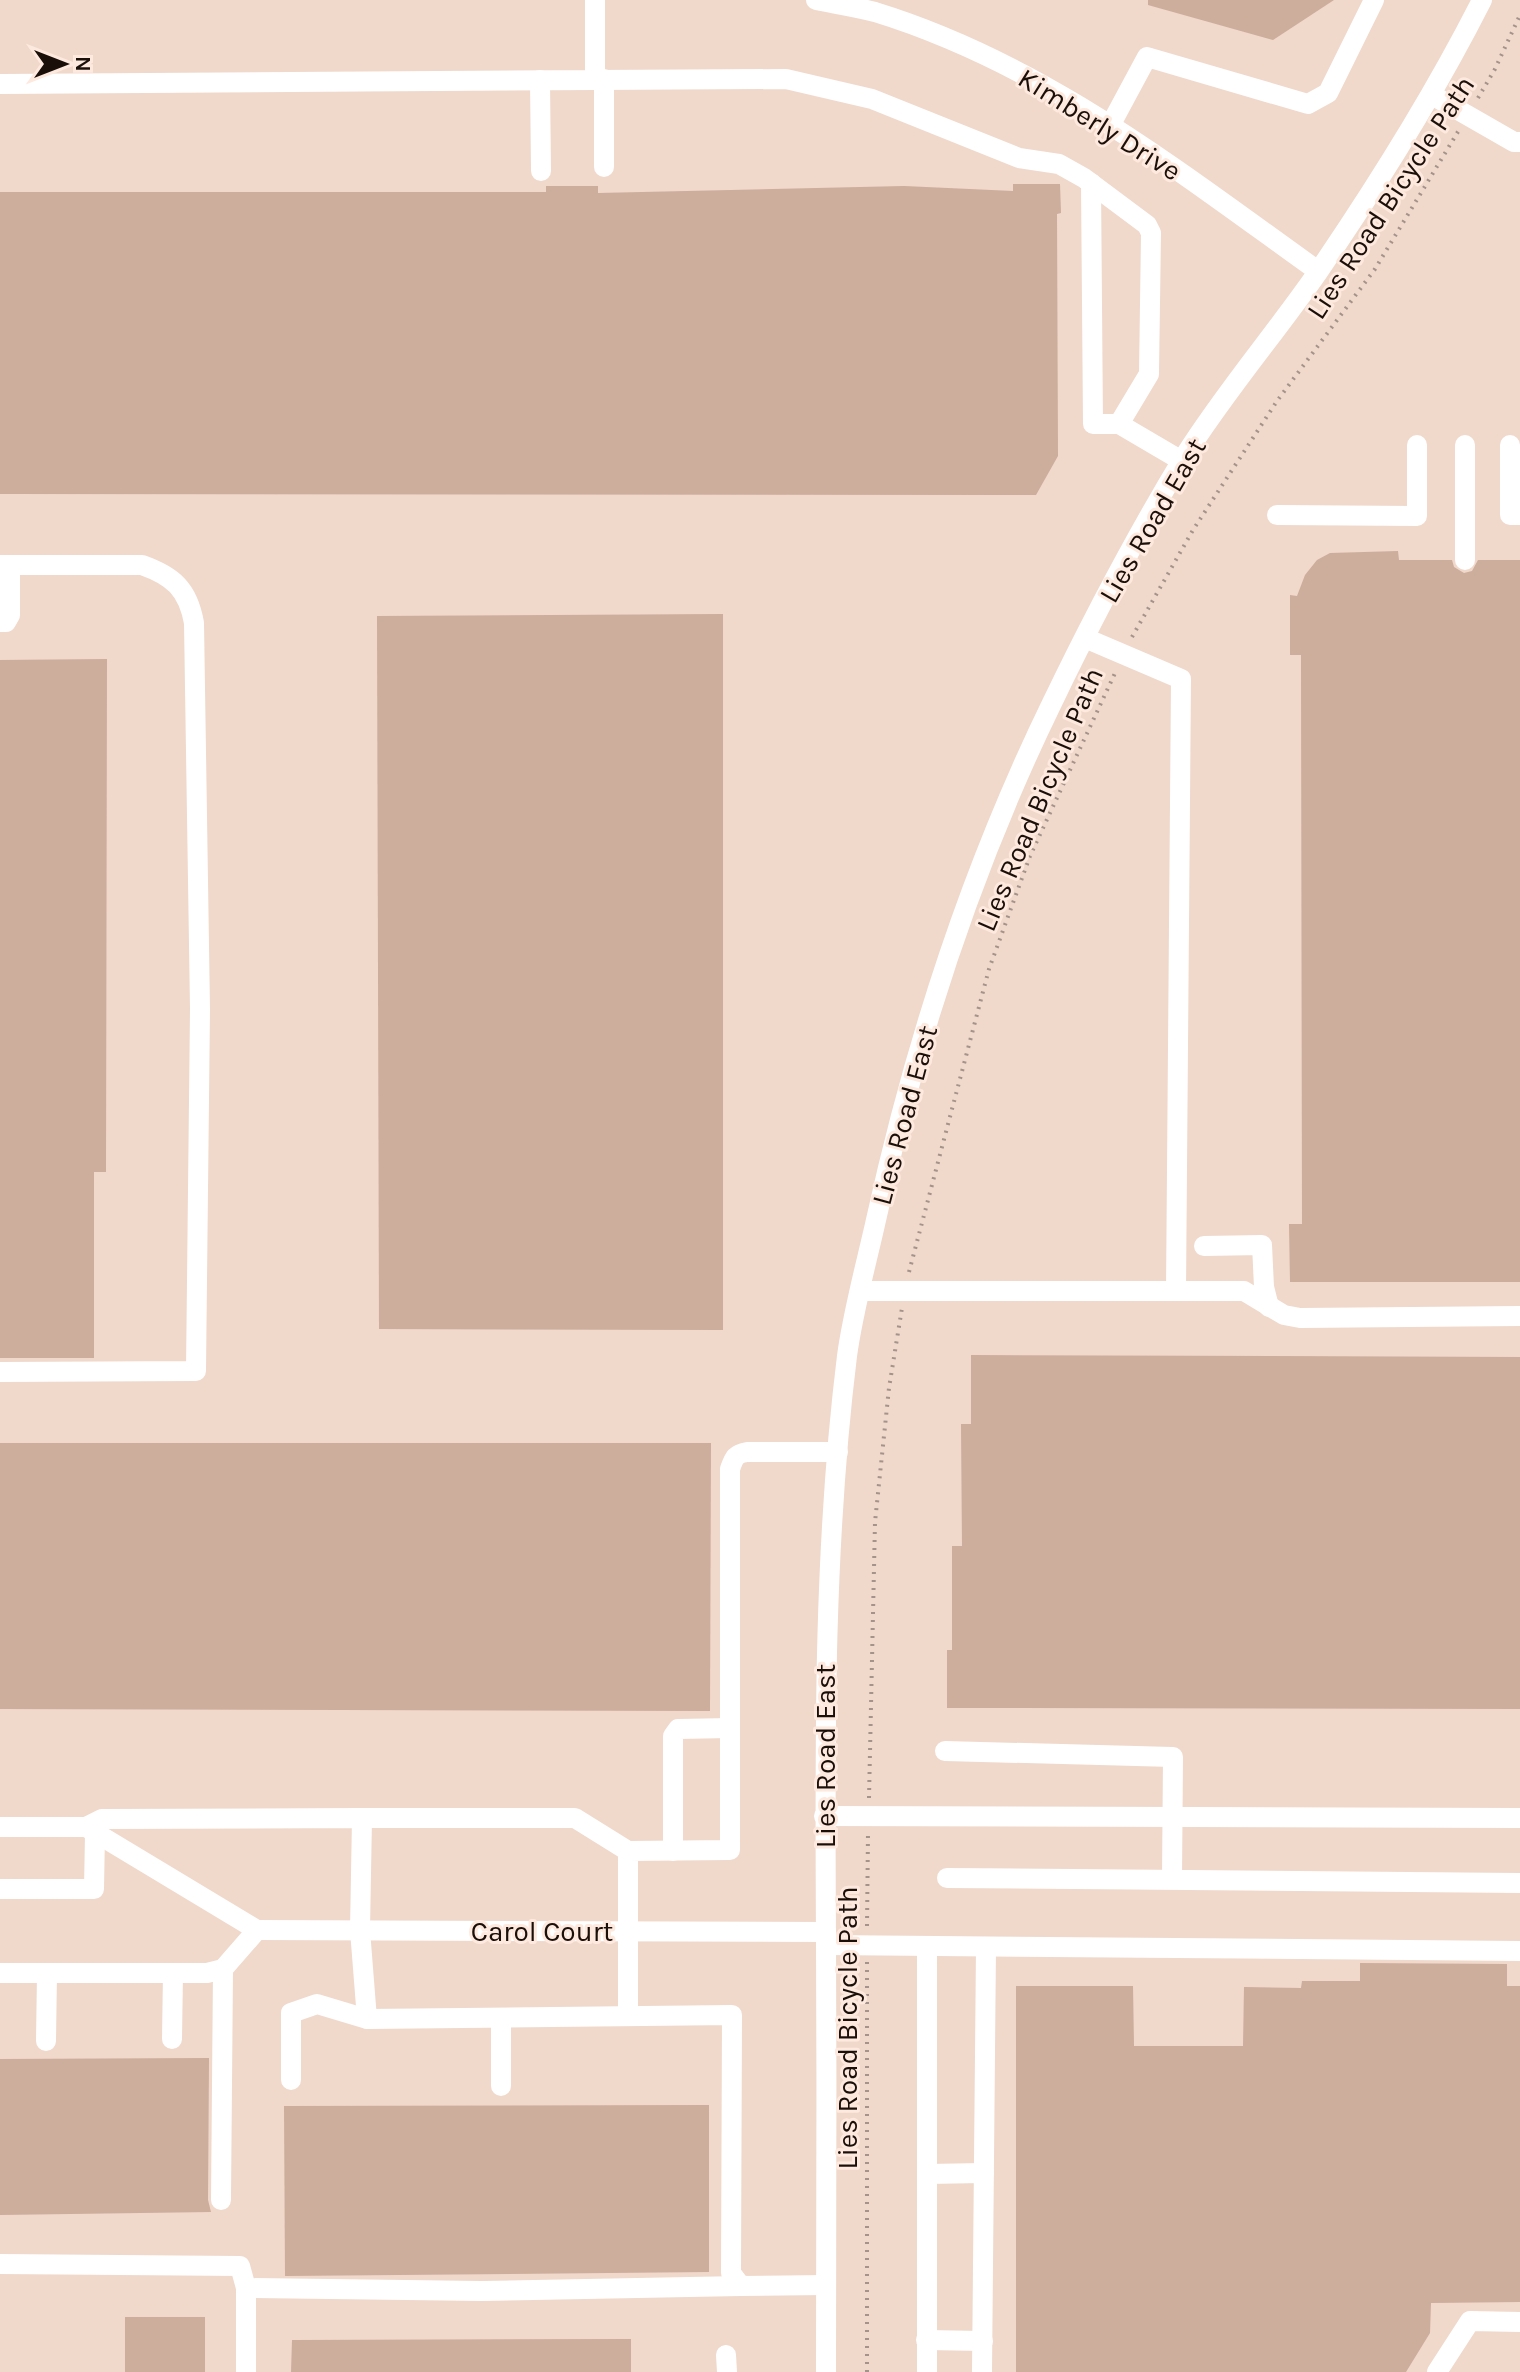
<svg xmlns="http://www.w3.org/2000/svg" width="1520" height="2372" font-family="Karla,sans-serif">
	<rect width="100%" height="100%" fill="#fee9de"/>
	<!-- built -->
	<rect fill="#f0d8cb" x="0" y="0" width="1520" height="2372"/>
	<!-- building -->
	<g fill="#cdad9b">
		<polygon points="1148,0 1334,0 1273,40 1148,5"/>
		<polygon points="1013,184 1060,184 1061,213 1057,214 1058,456 1036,495 0,494 0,192 546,192 546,186 598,186 598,193 904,186 1013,191"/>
		<polygon points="1398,551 1399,560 1452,560 1454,567 1464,573 1472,571 1478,560 1520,560 1520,1282 1290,1282 1289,1224 1302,1224 1301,655 1290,655 1290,595 1297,596 1305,575 1317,560 1330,553"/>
		<polygon points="723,614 723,1330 379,1329 377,616"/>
		<polygon points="107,659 106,1172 94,1172 94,1358 0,1358 0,660"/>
		<polygon points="971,1355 1520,1357 1520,1709 947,1708 947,1650 952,1650 952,1546 962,1546 961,1424 971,1424"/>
		<polygon points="0,1443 711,1443 710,1711 0,1709"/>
		<polygon points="1360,1963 1507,1964 1507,1986 1520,1986 1520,2302 1431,2303 1430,2333 1406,2372 1016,2372 1016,1986 1133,1986 1134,2046 1243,2046 1244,1987 1301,1988 1302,1981 1360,1981"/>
		<polygon points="209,2058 208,2200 211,2212 0,2215 0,2059"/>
		<polygon points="709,2105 709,2272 285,2276 284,2106"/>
		<rect x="125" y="2317" width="80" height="55"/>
		<polygon points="631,2339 631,2372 291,2372 292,2340"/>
	</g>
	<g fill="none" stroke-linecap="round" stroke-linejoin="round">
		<!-- path -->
		<g stroke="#a4938a" stroke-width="4" stroke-dasharray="2 6" stroke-linecap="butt">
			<polyline points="1478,98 1495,69 1520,15"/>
			<polyline points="1132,637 1193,530 1277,401 1375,269 1459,130"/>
			<polyline points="909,1272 989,969 1030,856 1115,673"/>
			<polyline points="869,1798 875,1522 889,1388 902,1308"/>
			<polyline points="867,1926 868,1834"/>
			<polyline points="867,2372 867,1962"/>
		</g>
		<!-- minor -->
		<g stroke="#fff" stroke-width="20">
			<path d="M816,0c20,4 40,7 59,12 169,52 303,159 443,259"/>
			<polyline points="604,79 604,167"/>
			<polyline points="540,80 541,171"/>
			<polyline points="595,80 786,79 872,99 1019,158 1059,164 1084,178 1147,225 1151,233 1149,374 1119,424 1182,461"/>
			<polyline points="0,84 595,80 595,0"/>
			<polyline points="1432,95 1514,142 1520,142"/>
			<polyline points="1111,124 1147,57 1308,104 1328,93 1374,0"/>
			<polyline points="1091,183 1093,424 1119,424"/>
			<polyline points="1510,445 1510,515 1520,515"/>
			<polyline points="1277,515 1417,516 1417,445"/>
			<polyline points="1465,560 1465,445"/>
			<path d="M0,565h142c31,11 46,24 52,58l6,386 -4,362 -196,1"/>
			<polyline points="0,622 6,622 10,615 10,565"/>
			<polyline points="1085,638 1181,679 1176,1291"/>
			<polyline points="1204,1246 1262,1245 1264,1287 1269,1307"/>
			<polyline points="861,1291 1244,1291 1284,1315 1300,1318 1520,1316"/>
			<polyline points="945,1751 1173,1757 1172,1878"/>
			<polyline points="824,1816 1520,1818"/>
			<polyline points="362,1818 575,1818 628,1851"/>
			<polyline points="0,1827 86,1827 257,1930"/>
			<polyline points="86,1827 102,1819 362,1818 360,1930 367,2019"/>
			<polyline points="673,1851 673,1736 678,1729 730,1728"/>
			<polyline points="947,1878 1520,1883"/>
			<polyline points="0,1889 94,1889 95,1833"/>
			<polyline points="257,1930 826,1932"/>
			<polyline points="826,1945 1520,1951"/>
			<polyline points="0,1973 207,1973 223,1969 257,1930"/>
			<path d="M628,2016v-165l102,-1v-381c4,-11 5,-15 17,-17h91"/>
			<polyline points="501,2018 501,2086"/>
			<polyline points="172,2039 173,1973"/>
			<polyline points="46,2041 47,1973"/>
			<polyline points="291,2080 291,2013 317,2004 367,2019 732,2015 731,2273 741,2286 826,2285"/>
			<polyline points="927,2174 984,2173"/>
			<polyline points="221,2200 223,1969"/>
			<polyline points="0,2264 240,2266 246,2288 246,2372"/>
			<polyline points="246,2288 482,2291 741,2286"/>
			<polyline points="926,2340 983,2341"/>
			<polyline points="726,2355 727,2372"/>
			<path d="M826,2372c0,-144 1,-288 0,-432 -1,-195 -3,-390 21,-584 6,-45 19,-91 29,-136 39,-178 96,-353 176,-517 40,-83 84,-167 132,-246 40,-64 91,-123 134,-185 60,-88 116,-177 164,-272"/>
			<polyline points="927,2372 927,1946"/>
			<polyline points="982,2372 986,1947"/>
			<polyline points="1437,2372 1470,2321 1520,2322"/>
		</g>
	</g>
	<g text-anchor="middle" stroke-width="6" stroke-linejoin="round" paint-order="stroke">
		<!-- street labels -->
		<g font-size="28" fill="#1a0f09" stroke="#fee9de">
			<text transform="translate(1100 124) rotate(32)" y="10">Kimberly Drive</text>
			<text transform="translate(1390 197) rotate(-57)" y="10">Lies Road Bicycle Path</text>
			<text transform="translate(1152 520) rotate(-60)" y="10">Lies Road East</text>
			<text transform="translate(1039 799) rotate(-67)" y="10">Lies Road Bicycle Path</text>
			<text transform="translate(904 1115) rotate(-75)" y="10">Lies Road East</text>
			<text transform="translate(825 1756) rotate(-90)" y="10">Lies Road East</text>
			<text x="542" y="1941">Carol Court</text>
			<text transform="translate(847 2028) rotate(-90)" y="10">Lies Road Bicycle Path</text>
		</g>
	</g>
	<!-- north arrow -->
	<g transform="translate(64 64) rotate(90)" stroke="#fee9de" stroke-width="6" paint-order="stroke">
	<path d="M0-6L14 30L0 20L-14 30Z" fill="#1a0f09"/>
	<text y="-12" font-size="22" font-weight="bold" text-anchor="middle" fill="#1a0f09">N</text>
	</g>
</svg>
